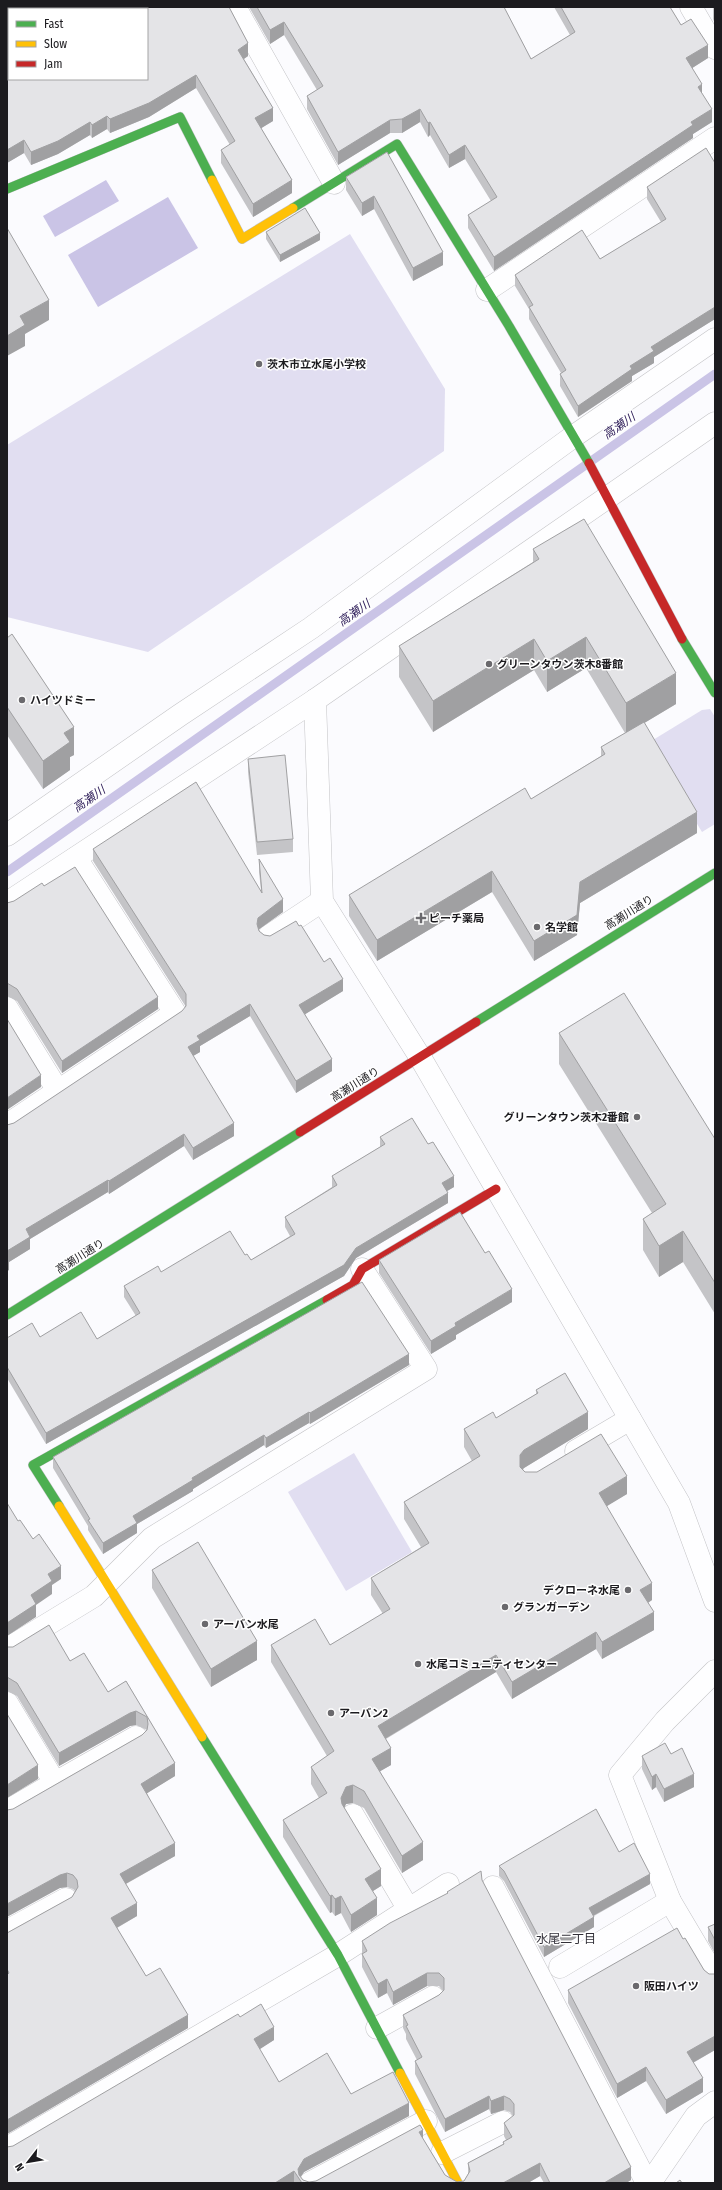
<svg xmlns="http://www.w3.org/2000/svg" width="722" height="2190" font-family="'Fira Sans Condensed','Noto Sans JP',sans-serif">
	<rect width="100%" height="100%" fill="#fbfbfe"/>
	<!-- green -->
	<g fill="#e1def1">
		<polygon points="350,234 445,389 444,451 148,652 7,617 7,445"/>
		<polygon points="710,709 715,717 715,824 702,832 648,743 702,710"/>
		<polygon points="354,1453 412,1552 346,1591 288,1492"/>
	</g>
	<!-- water -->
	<g fill="#cac4e6">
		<polygon points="106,180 119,201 55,237 43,216"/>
		<polygon points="168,197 198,248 98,307 68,255"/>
	</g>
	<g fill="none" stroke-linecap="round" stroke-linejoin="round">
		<!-- stream -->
		<polyline stroke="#cac4e6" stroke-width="9" points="7,872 715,374"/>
		<!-- street casing -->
		<g stroke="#c3c3c6" stroke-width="23">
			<g id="street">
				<polyline points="235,7 334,183"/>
				<polyline points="691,7 715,48"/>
				<polyline points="7,43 9,41"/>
				<polyline points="487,290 715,138"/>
				<polyline points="315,700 322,901 420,1057 679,1503 715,1601"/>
				<polyline points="7,835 180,715 311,628 574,436 715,339"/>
				<polyline points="7,903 315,700 715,423"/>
				<polyline points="269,936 322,901"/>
				<polyline points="7,1008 58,1091"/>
				<polyline points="7,1125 175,1013 76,858"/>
				<polyline points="576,1451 630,1419"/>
				<polyline points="7,1649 94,1596 152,1538 426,1369 362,1269"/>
				<polyline points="715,1671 665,1721 620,1775 670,1901 715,1977"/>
				<polyline points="7,1703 55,1783 7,1811"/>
				<polyline points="55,1783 136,1737"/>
				<polyline points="353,1815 409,1910"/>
				<polyline points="493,1887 647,2183"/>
				<polyline points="7,1931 66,1899"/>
				<polyline points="560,1967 670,1901"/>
				<polyline points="377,2028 433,1997"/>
				<polyline points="7,2148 338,1955 448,1884"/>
				<polyline points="442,2153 503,2122"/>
				<polyline points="310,2183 426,2121"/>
				<polyline points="650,2183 696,2116 715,2102"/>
			</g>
		</g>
		<!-- fast casing -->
		<g stroke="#c3c3c6" stroke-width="10">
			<g id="fast">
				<polyline points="7,189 180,117 212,180"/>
				<polyline points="293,208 397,144 509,326 589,463"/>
				<polyline points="682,639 715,693"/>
				<polyline points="476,1022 715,873"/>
				<polyline points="7,1315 300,1132"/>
				<polyline points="59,1506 33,1465 327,1300"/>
				<polyline points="202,1737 338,1955 400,2073"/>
			</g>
		</g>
		<!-- slow casing -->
		<g stroke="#c3c3c6" stroke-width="10">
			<g id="slow">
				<polyline points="212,180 242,239 293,208"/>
				<polyline points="59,1506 202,1737"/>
				<polyline points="400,2073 458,2183"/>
			</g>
		</g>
		<!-- jam casing -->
		<g stroke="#c3c3c6" stroke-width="10">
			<g id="jam">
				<polyline points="589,463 682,639"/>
				<polyline points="300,1132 476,1022"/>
				<polyline points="327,1300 353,1285 362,1269 496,1189"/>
			</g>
		</g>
		<!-- street -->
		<use href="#street" stroke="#fefeff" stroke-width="22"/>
		<!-- fast -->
		<use href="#fast" stroke="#4caf50" stroke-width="9"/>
		<!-- slow -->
		<use href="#slow" stroke="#ffc107" stroke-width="9"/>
		<!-- jam -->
		<use href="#jam" stroke="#c62828" stroke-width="9"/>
	</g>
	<!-- wall -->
	<g fill="#c4c4c7">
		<polygon points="29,7 62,7 66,8 69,7 229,7 248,43 248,56 244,59 273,108 273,121 261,128 292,180 292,193 253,217 221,163 221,150 230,145 196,88 149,117 110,133 107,129 92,138 90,135 58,154 31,165 24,153 7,163 7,72 9,71 9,79 147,79 147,9 30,9"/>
		<polygon points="249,7 504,7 531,59 570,35 554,7 670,7 681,25 708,58 692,68 702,93 712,122 693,134 693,138 494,271 468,228 468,215 491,201 465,159 449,168 430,135 428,137 420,122 402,133 390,133 338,165 307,109 307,96 317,90 284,35 270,44"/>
		<polygon points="713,7 715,7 715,24 713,19"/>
		<polygon points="387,152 443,265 413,281 374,209 362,216 346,190 346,177"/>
		<polygon points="715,163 715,319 654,357 654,363 632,376 632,381 578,417 560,386 560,374 561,373 529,319 529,309 515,286 515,275 600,259 661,222 647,199 647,187"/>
		<polygon points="266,232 320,240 280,262 266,239"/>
		<polygon points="533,549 676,704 644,723 697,833 580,903 577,935 534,961 492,892 377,961 349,916 349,895 531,799 601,756 601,747 625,733 586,668 547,692 534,670 433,732 399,677 399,646 533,562"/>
		<polygon points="7,638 74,755 70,757 70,770 43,789 7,735"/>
		<polygon points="248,759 293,839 293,852 257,855 248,772"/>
		<polygon points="93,849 261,890 259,872 259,859 283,912 258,930 259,931 264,935 270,936 299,926 343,991 305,1014 332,1071 296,1093 250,1016 200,1046 200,1052 193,1056 234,1136 193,1160 184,1146 109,1194 108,1192 30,1239 30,1249 9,1262 9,1270 7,1271 7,1125 14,1123 182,1011 186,1007 93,861"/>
		<polygon points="44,886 158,1009 62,1073 17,1001 7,996 7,903 14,901"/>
		<polygon points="559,1033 715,1139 715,1314 683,1262 659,1277 643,1250 643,1219 652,1213 559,1064"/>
		<polygon points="380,1137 454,1187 447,1191 448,1203 356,1258 344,1276 46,1444 7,1378 7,1338 40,1337 97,1339 136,1316 124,1297 124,1286 161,1272 245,1255 251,1260 290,1236 285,1227 285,1217 332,1187 332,1176 380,1147"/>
		<polygon points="379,1260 512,1302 456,1335 456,1339 431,1354 379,1273"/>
		<polygon points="409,1365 310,1424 309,1423 266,1448 264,1445 193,1489 193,1491 137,1524 137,1533 103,1554 88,1530 88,1526 53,1468 53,1457"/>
		<polygon points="536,1390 588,1429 524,1468 523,1469 525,1472 627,1494 606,1506 652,1600 648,1603 654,1630 602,1659 596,1649 512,1699 496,1672 386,1739 391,1765 380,1771 423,1860 402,1873 364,1808 353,1803 346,1804 344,1808 381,1886 373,1891 377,1915 351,1932 341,1913 335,1916 332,1912 330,1913 283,1837 283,1820 319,1798 311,1784 311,1767 327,1756 271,1662 271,1645 330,1645 383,1614 371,1595 371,1578 421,1547 404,1519 404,1502 472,1461 464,1447 464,1429 496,1418 536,1394"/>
		<polygon points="152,1570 257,1660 211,1687 152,1588"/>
		<polygon points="7,1647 70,1661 108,1692 126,1681 175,1763 175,1776 147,1793 175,1856 126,1884 137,1916 117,1928 146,1976 188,2028 7,2134 7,1933 72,1897 75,1891 73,1889 67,1887 60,1888 13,1809 142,1735 147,1730 136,1725 130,1726 59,1766 17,1696 7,1691"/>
		<polygon points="642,1756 694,1787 664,1802 656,1787 652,1790 642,1769"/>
		<polygon points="619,1852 650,1884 594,1916 594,1927 544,1957 504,1881 499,1876 499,1866"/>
		<polygon points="482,1880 631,2180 626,2183 544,2183 540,2176 528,2183 7,2183 13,2146 240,2017 274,2040 259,2049 279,2082 351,2094 409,2116 304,2172 301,2177 303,2180 309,2182 316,2181 423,2139 445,2175 457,2182 464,2181 468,2174 468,2163 503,2144 503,2142 506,2140 504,2136 504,2123 513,2116 510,2112 504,2110 491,2114 489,2109 445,2132 415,2074 415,2061 417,2060 406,2039 406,2034 403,2028 403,2015 439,1995 443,1991 439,1986 427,1986 393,2005 387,1993 378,1998 362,1967 362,1941 447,1894 447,1892"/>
		<polygon points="715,1924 715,1954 708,1941 708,1927"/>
		<polygon points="683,1939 704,1970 709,1974 715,2050 693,2063 703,2092 666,2114 646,2081 617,2098 568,2003 568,1990"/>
	</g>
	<!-- shaded-wall -->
	<g fill="#a0a0a2">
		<polygon points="7,7 25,7 22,9 9,9 9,17 7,18"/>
		<polygon points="284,22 284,35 270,44 270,30"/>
		<polygon points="248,43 248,56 238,63 238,50"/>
		<polygon points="708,45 708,58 686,72 686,58"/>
		<polygon points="196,75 196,88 149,117 110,133 110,119"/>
		<polygon points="702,84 702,98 698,87"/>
		<polygon points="273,108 273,121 255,132 255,118"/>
		<polygon points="420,109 420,122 402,133 402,119"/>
		<polygon points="712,109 712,122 693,134 693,138 494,271 494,257 691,122"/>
		<polygon points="107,116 107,129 92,138 92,125"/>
		<polygon points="390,120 390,133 338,165 338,152"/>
		<polygon points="90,122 90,135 58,154 31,165 31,152"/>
		<polygon points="430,122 430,135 428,137 428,123"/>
		<polygon points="24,140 24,153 7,163 7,150"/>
		<polygon points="465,145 465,159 449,168 449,155"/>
		<polygon points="292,180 292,193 253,217 253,204"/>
		<polygon points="374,196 374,209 362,216 362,203"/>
		<polygon points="320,233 320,240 280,262 280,255"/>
		<polygon points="443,252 443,265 413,281 413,268"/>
		<polygon points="49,300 49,320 25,334 25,346 7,356 7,336 20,316"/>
		<polygon points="715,307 715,319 654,357 654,363 632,376 632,381 578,417 578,406 630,366 651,347"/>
		<polygon points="586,637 586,668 547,692 547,661"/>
		<polygon points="534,639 534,670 433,732 433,701"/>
		<polygon points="676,673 676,704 626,734 626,703"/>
		<polygon points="74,727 74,755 70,757 70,770 43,789 43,761 64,733"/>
		<polygon points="697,812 697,833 580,903 577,935 534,961 534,941 580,882"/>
		<polygon points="492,871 492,892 377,961 377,940"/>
		<polygon points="283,899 283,912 258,930 257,924 258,918"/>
		<polygon points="343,979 343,991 299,1018 299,1005"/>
		<polygon points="158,997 158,1009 62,1073 62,1061"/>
		<polygon points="250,1004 250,1016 200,1046 200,1052 188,1059 188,1047 197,1036"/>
		<polygon points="332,1059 332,1071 296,1093 296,1081"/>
		<polygon points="41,1075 41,1087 7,1110 7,1098"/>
		<polygon points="234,1123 234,1136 193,1160 193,1148"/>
		<polygon points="184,1134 184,1146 109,1194 109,1181"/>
		<polygon points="454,1176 454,1187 442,1194 442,1183"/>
		<polygon points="108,1180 108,1192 30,1239 30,1249 9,1262 9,1270 7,1271 7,1251 26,1229"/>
		<polygon points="448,1193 448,1203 356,1258 344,1276 46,1444 46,1433"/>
		<polygon points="683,1231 683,1262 659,1277 659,1246"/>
		<polygon points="512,1289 512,1302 456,1335 456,1339 431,1354 431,1341 455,1323"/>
		<polygon points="409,1354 409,1365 310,1424 310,1413"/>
		<polygon points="309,1412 309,1423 266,1448 266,1438"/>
		<polygon points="588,1412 588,1429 524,1468 520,1472 520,1455 524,1450"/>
		<polygon points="264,1435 264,1445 193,1489 193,1491 137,1524 137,1533 103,1554 103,1543 133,1516 192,1478"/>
		<polygon points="627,1476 627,1494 599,1511 599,1493"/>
		<polygon points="61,1566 61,1579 52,1585 52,1594 36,1605 36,1617 7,1636 7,1623 48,1574"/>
		<polygon points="652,1583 652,1600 640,1608 640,1590"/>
		<polygon points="654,1612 654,1630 602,1659 602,1642"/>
		<polygon points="596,1632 596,1649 512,1699 512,1682"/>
		<polygon points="257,1641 257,1660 211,1687 211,1669"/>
		<polygon points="496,1655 496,1672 378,1743 378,1726"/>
		<polygon points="136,1711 136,1725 130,1726 59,1766 59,1753 130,1713"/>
		<polygon points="391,1748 391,1765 372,1776 372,1759"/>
		<polygon points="175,1763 175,1776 141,1797 141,1784"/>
		<polygon points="38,1765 38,1779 7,1798 7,1785"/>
		<polygon points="656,1774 656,1787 652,1790 652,1777"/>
		<polygon points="694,1774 694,1787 664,1802 664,1789"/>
		<polygon points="353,1785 353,1803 346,1804 341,1815 341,1798 346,1787"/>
		<polygon points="423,1842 423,1860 402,1873 402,1856"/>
		<polygon points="175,1843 175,1856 120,1887 120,1874"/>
		<polygon points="381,1869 381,1886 365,1896 365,1879"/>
		<polygon points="67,1873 67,1887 60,1888 7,1917 7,1904 60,1875"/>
		<polygon points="650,1874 650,1884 589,1918 589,1908"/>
		<polygon points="332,1895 332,1912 330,1913 330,1896"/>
		<polygon points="341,1896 341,1913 335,1916 335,1899"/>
		<polygon points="377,1898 377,1915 351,1932 351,1915"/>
		<polygon points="137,1903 137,1916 111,1931 111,1918"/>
		<polygon points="594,1917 594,1927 544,1957 544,1947"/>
		<polygon points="427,1973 427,1986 393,2005 393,1992"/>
		<polygon points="387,1979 387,1993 378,1998 378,1984"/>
		<polygon points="188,2015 188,2028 7,2134 7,2120"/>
		<polygon points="274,2027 274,2040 254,2053 254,2039"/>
		<polygon points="715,2036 715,2050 687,2066 687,2052"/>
		<polygon points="646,2067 646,2081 617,2098 617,2084"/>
		<polygon points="703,2078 703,2092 666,2114 666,2100"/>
		<polygon points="489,2096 489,2109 445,2132 445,2119"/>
		<polygon points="504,2096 504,2110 491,2114 491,2101"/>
		<polygon points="409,2103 409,2116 304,2172 299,2179 298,2169 304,2159"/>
		<polygon points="423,2130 423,2143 419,2132"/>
		<polygon points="540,2163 540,2176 528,2183 503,2183"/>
		<polygon points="631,2167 631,2180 626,2183 604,2183"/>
		<polygon points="294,2171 294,2183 275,2183"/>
	</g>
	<!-- building -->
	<g fill="#e4e4e7" stroke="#a0a0a2">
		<polygon points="37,7 62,7 66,8 69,7 229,7 248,43 238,50 273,108 255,118 292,180 253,204 221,150 235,141 196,75 149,103 110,119 107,116 92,125 90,122 58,141 31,152 24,140 7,150 7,72 9,71 9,79 147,79 147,9 38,9"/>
		<polygon points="257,7 504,7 531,59 575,32 561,7 670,7 681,25 691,19 708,45 686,58 702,84 698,87 712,109 691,122 693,125 494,257 468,215 497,197 465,145 449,155 430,122 428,123 420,109 402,119 390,120 338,152 307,96 323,86 284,22 270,30"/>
		<polygon points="706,148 715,163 715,307 651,347 654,351 630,366 632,369 578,406 560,374 566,370 529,307 533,305 515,275 582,230 600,259 666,219 647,187"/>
		<polygon points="387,152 443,252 413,268 374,196 362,203 346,177"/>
		<polygon points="305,208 320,233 280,255 266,232"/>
		<polygon points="7,228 49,300 20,316 25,325 7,336"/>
		<polygon points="584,519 676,673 626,703 586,637 547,661 534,639 433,701 399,646 539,559 533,549"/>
		<polygon points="12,634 74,727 64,733 70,742 43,761 7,707 7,638"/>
		<polygon points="644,722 697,812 580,882 577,915 534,941 492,871 377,940 349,895 525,788 531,799 605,754 601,747"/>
		<polygon points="285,755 293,839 257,842 248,759"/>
		<polygon points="196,782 262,893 259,859 283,899 258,918 257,924 259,931 264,935 270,936 296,921 299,926 301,925 324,962 330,958 343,979 299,1005 332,1059 296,1081 250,1004 197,1036 200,1040 188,1047 234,1123 193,1148 184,1134 109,1181 108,1180 26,1229 30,1237 7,1251 7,1125 14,1123 182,1011 186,1006 186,994 93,849"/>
		<polygon points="75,867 158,997 62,1061 17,989 7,983 7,903 14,901 42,883 44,886"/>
		<polygon points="624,993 715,1139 715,1283 683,1231 659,1246 643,1219 666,1204 559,1033"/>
		<polygon points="7,1019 41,1075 7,1098"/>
		<polygon points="412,1118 428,1144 433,1142 454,1176 442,1183 448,1193 356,1248 344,1265 46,1433 7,1367 7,1338 32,1323 40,1337 81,1312 97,1339 140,1313 124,1286 158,1266 161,1272 230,1231 245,1255 247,1254 251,1260 295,1234 285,1217 337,1185 332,1176 385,1144 380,1137"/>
		<polygon points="460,1212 485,1253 489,1251 512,1289 455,1323 456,1326 431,1341 379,1260"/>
		<polygon points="362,1282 409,1354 310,1413 309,1412 266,1438 264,1435 192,1478 193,1480 133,1516 137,1523 103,1543 88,1520 90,1519 53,1457"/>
		<polygon points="565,1373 588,1412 524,1450 520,1455 520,1467 525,1472 537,1472 601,1434 627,1476 599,1493 652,1583 640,1590 654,1612 602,1642 596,1632 512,1682 496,1655 378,1726 391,1748 372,1759 423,1842 402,1856 364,1791 353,1785 346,1787 341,1798 342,1804 381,1869 365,1879 377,1898 351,1915 341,1896 335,1899 332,1895 330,1896 283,1820 327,1793 311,1767 334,1751 271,1645 315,1619 330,1645 390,1609 371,1578 429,1543 404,1502 480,1456 464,1429 493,1412 496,1418 538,1393 536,1390"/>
		<polygon points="7,1503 18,1521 20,1520 33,1539 39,1534 61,1566 48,1574 52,1581 31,1595 36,1604 7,1623"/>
		<polygon points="198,1542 257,1641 211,1669 152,1570"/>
		<polygon points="49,1625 70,1661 84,1653 108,1692 126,1681 175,1763 141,1784 175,1843 120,1874 137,1903 111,1918 146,1976 160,1968 188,2015 7,2120 7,1975 9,1973 7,1969 7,1933 72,1897 78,1887 77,1880 73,1875 67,1873 60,1875 7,1904 7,1810 13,1809 142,1735 147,1730 148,1724 147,1717 136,1711 130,1713 59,1753 17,1683 7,1677 7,1647 13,1647"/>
		<polygon points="7,1714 38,1765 7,1785"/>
		<polygon points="665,1743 671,1754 682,1748 694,1774 664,1789 656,1774 652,1777 642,1756"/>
		<polygon points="596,1809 619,1852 634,1843 650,1874 589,1908 594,1917 544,1947 504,1871 499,1866"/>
		<polygon points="481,1871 482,1880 631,2167 604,2183 550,2183 540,2163 503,2183 302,2183 294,2171 275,2183 7,2183 7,2147 13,2146 238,2014 240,2017 261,2004 274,2027 254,2039 279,2082 327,2053 351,2094 393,2072 409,2103 304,2159 298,2169 299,2175 303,2180 309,2182 316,2181 420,2125 423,2130 419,2132 445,2175 457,2182 464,2181 470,2171 468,2163 504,2144 503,2142 512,2137 504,2123 514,2115 514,2104 510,2099 504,2096 491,2101 489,2096 445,2119 415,2061 422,2057 406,2026 408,2025 403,2015 439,1995 444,1990 444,1978 439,1973 427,1973 393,1992 387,1979 378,1984 362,1954 367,1951 362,1941 390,1923 448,1893 447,1892"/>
		<polygon points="715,1924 715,1940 708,1927"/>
		<polygon points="677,1928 683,1939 685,1938 704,1970 709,1974 715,1974 715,2036 687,2052 703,2078 666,2100 646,2067 617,2084 568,1990"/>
		<polygon points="680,2180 682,2183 676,2183"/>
	</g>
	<!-- markers -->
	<g fill="#6a696d" stroke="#fff" stroke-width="1.5">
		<circle cx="259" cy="364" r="4"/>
		<circle cx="489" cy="664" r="4"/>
		<circle cx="22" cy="700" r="4"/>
		<path d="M419 912h4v4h4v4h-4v4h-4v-4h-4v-4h4z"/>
		<circle cx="537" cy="927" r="4"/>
		<circle cx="637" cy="1117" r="4"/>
		<circle cx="628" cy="1590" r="4"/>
		<circle cx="505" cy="1607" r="4"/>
		<circle cx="205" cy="1624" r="4"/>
		<circle cx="418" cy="1664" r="4"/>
		<circle cx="331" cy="1713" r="4"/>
		<circle cx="636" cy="1986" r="4"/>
	</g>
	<g text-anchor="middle" stroke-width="3" stroke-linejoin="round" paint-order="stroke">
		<!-- poi labels -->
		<g font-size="11" font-weight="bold" fill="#1c1b1f" stroke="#fff" text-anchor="start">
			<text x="267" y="368">茨木市立水尾小学校</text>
			<text x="497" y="668">グリーンタウン茨木8番館</text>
			<text x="30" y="704">ハイツドミー</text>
			<text x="429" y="922">ピーチ薬局</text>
			<text x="545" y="931">名学館</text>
			<text x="629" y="1121" text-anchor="end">グリーンタウン茨木2番館</text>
			<text x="620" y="1594" text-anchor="end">デクローネ水尾</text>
			<text x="513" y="1611">グランガーデン</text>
			<text x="213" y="1628">アーバン水尾</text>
			<text x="426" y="1668">水尾コミュニティセンター</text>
			<text x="339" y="1717">アーバン2</text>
			<text x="644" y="1990">阪田ハイツ</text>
		</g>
		<!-- street labels -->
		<g font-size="11" fill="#1c1b1f" stroke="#fff">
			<text transform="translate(629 912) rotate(-32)" y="4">高瀬川通り</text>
			<text transform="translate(355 1084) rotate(-32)" y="4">高瀬川通り</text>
			<text transform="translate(80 1256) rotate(-32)" y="4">高瀬川通り</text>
		</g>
		<!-- water labels -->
		<g font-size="12" font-style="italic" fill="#33235d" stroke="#fff">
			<text transform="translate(619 426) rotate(-35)" y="4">高瀬川</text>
			<text transform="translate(354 613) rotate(-35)" y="4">高瀬川</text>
			<text transform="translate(89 799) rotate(-35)" y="4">高瀬川</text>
		</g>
		<!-- neighbourhood labels -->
		<g font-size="12" fill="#312f38" stroke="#fff">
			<text x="566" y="1943">水尾二丁目</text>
		</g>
	</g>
	<!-- border -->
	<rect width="722" height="2190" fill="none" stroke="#1c1b1f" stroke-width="16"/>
	<!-- legend -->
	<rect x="8" y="8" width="140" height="72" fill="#ffffff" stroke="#a4a4a5"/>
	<rect x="16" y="21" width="20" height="6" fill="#4caf50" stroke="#a4a4a5"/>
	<text x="44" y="28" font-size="12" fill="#1c1b1f">Fast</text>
	<rect x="16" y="41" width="20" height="6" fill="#ffc107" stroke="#a4a4a5"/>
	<text x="44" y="48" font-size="12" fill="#1c1b1f">Slow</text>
	<rect x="16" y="61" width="20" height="6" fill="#c62828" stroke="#a4a4a5"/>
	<text x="44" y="68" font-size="12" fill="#1c1b1f">Jam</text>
	<!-- north arrow -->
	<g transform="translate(28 2162) rotate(239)" stroke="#ffffff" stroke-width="3" paint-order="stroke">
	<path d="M0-3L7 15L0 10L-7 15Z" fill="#1c1b1f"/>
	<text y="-6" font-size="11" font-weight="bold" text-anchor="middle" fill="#1c1b1f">N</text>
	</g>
</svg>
